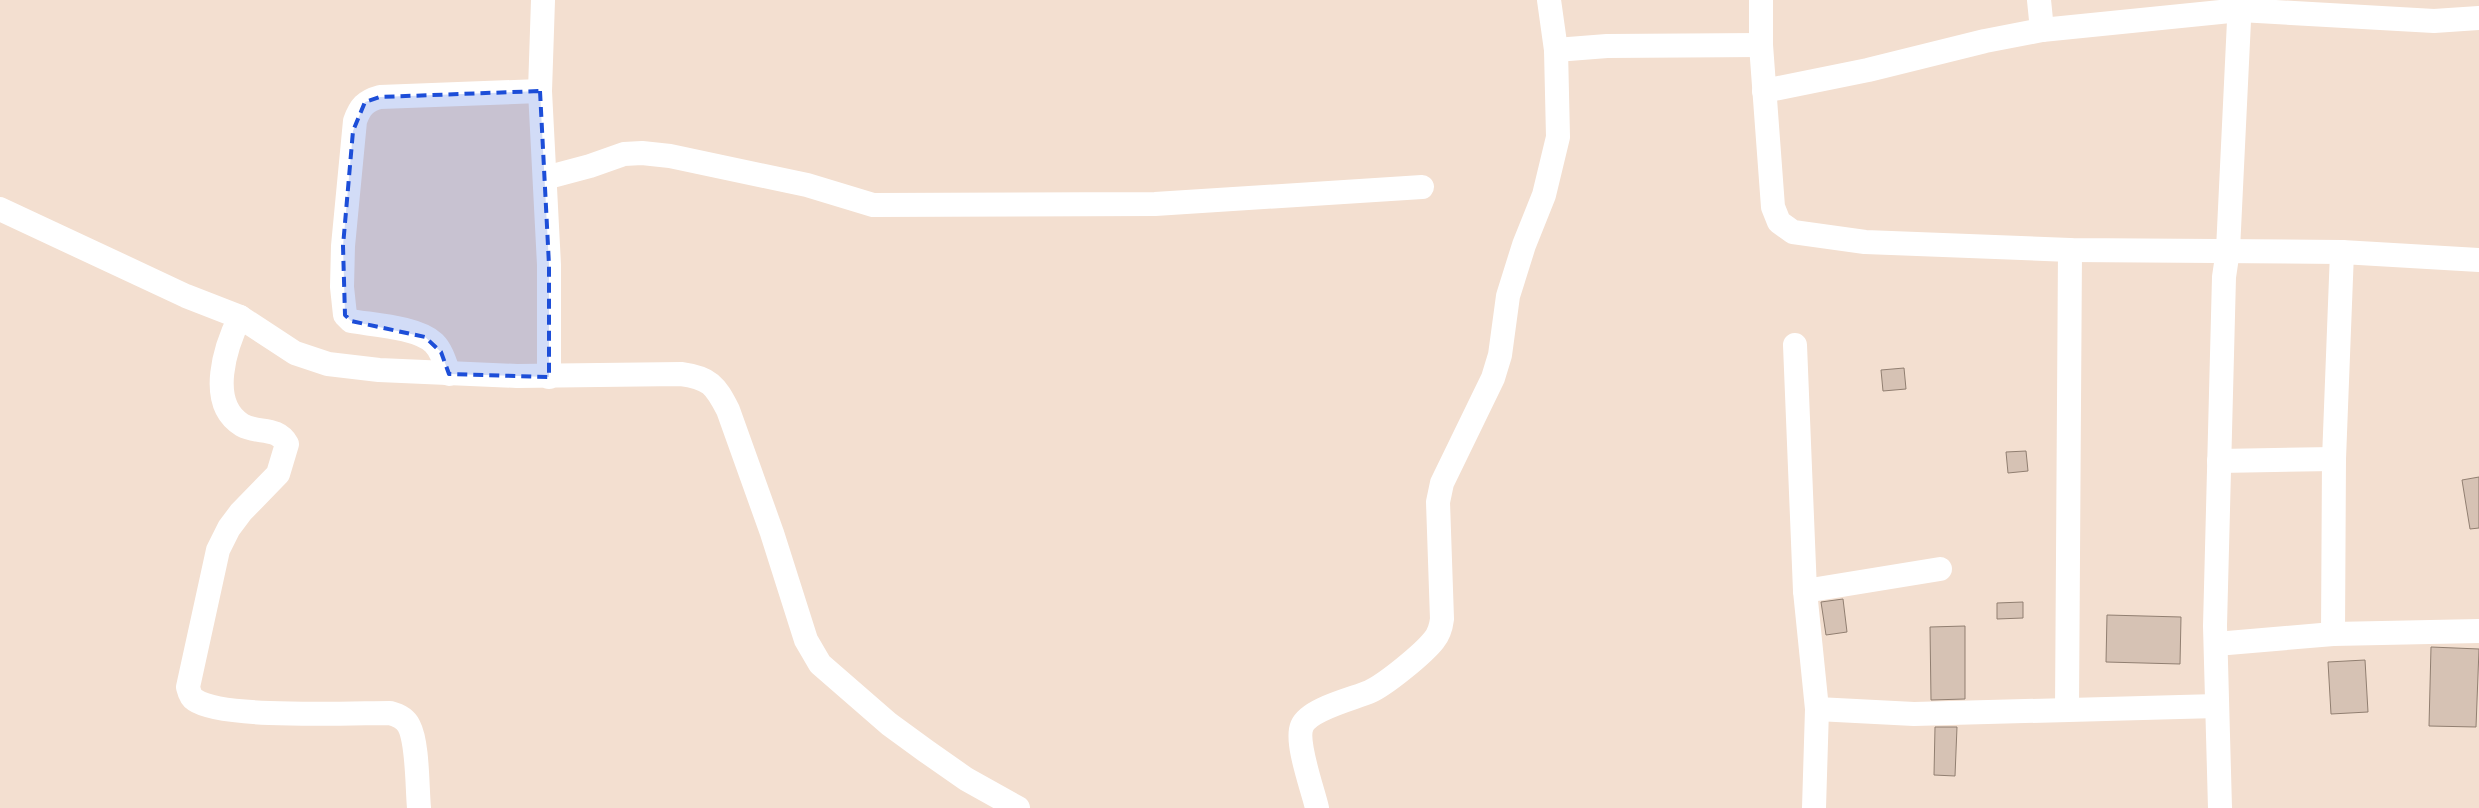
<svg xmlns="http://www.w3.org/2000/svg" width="2479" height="808" font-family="Overpass,sans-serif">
	<rect width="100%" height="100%" fill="#f3dfd0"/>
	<!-- building -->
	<g fill="#d6c2b4" stroke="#917f71">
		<polygon points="1904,368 1906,389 1883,391 1881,370"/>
		<polygon points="2026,451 2028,471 2008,473 2006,452"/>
		<polygon points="2479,477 2479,528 2470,529 2462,480"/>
		<polygon points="1843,599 1847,632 1826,635 1821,602"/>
		<polygon points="2023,602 2023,618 1997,619 1997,603"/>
		<polygon points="2107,615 2181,617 2180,664 2106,662"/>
		<polygon points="1965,626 1965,699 1931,700 1930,627"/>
		<polygon points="2431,647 2479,649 2476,727 2429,726"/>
		<polygon points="2365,660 2368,712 2331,714 2328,662"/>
		<polygon points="1935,727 1957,727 1955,776 1934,775"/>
	</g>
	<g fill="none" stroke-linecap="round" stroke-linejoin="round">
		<!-- minor -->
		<g stroke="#fff" stroke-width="24">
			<polyline points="543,0 540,91 549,265 549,377"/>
			<polyline points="1761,0 1761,45 1773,207 1779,222 1793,232 1865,242 2070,250 2342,252 2479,260"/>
			<polyline points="2039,0 2042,30"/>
			<polyline points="1556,50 1607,46 1761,45"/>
			<polyline points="1764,91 1868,70 1985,41 2042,30 2240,10 2434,21 2479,18"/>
			<polyline points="545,178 590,166 624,154 642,153 670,156 807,185 873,205 1155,204 1422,187"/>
			<path d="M0,209l186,87 54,21 55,36 33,11 51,6 138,6 164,-2c29,4 34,11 47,36l44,123 34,107 14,24 69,60 37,27 40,28 52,29"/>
			<path d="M240,317c-14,28 -34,86 2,108 16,9 35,1 45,19l-9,30 -37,38 -12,16 -11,22 -30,137c1,4 2,10 7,13 27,19 157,13 195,13 8,2 15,5 19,13 9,17 8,61 10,82"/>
			<polyline points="1795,345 1805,591 1817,709 1814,808"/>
			<path d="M449,374c-4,-11 -7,-23 -15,-31 -17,-16 -61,-18 -83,-22l-6,-6 -3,-28 1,-41 12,-125c5,-14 10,-20 25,-24l160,-6"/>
			<polyline points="2219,461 2334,459"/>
			<polyline points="1805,591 1940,569"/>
			<polyline points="2333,634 2334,459 2342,252"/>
			<polyline points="2216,644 2333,634 2479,631"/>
			<polyline points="1817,709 1914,714 2217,706"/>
			<polyline points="2067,709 2070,250"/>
			<path d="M1317,808c-4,-18 -22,-66 -15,-82 7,-17 50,-27 67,-34 16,-7 54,-38 65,-52 5,-6 7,-13 8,-21l-4,-117 4,-19 51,-105 7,-23 8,-59 16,-51 20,-50 14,-58 -2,-87 -7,-50"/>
			<polyline points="2220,808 2215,626 2224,277 2228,250 2240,0"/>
		</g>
	</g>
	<!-- marked area -->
	<path fill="#1d4ed8" fill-opacity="0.2" stroke="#1d4ed8" stroke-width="4" stroke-dasharray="10 6" stroke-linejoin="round" d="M540,91l9,174v112l-100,-3 -8,-22 -16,-15 -74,-16 -6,-6 -2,-69 10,-115 12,-29 15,-5z"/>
</svg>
